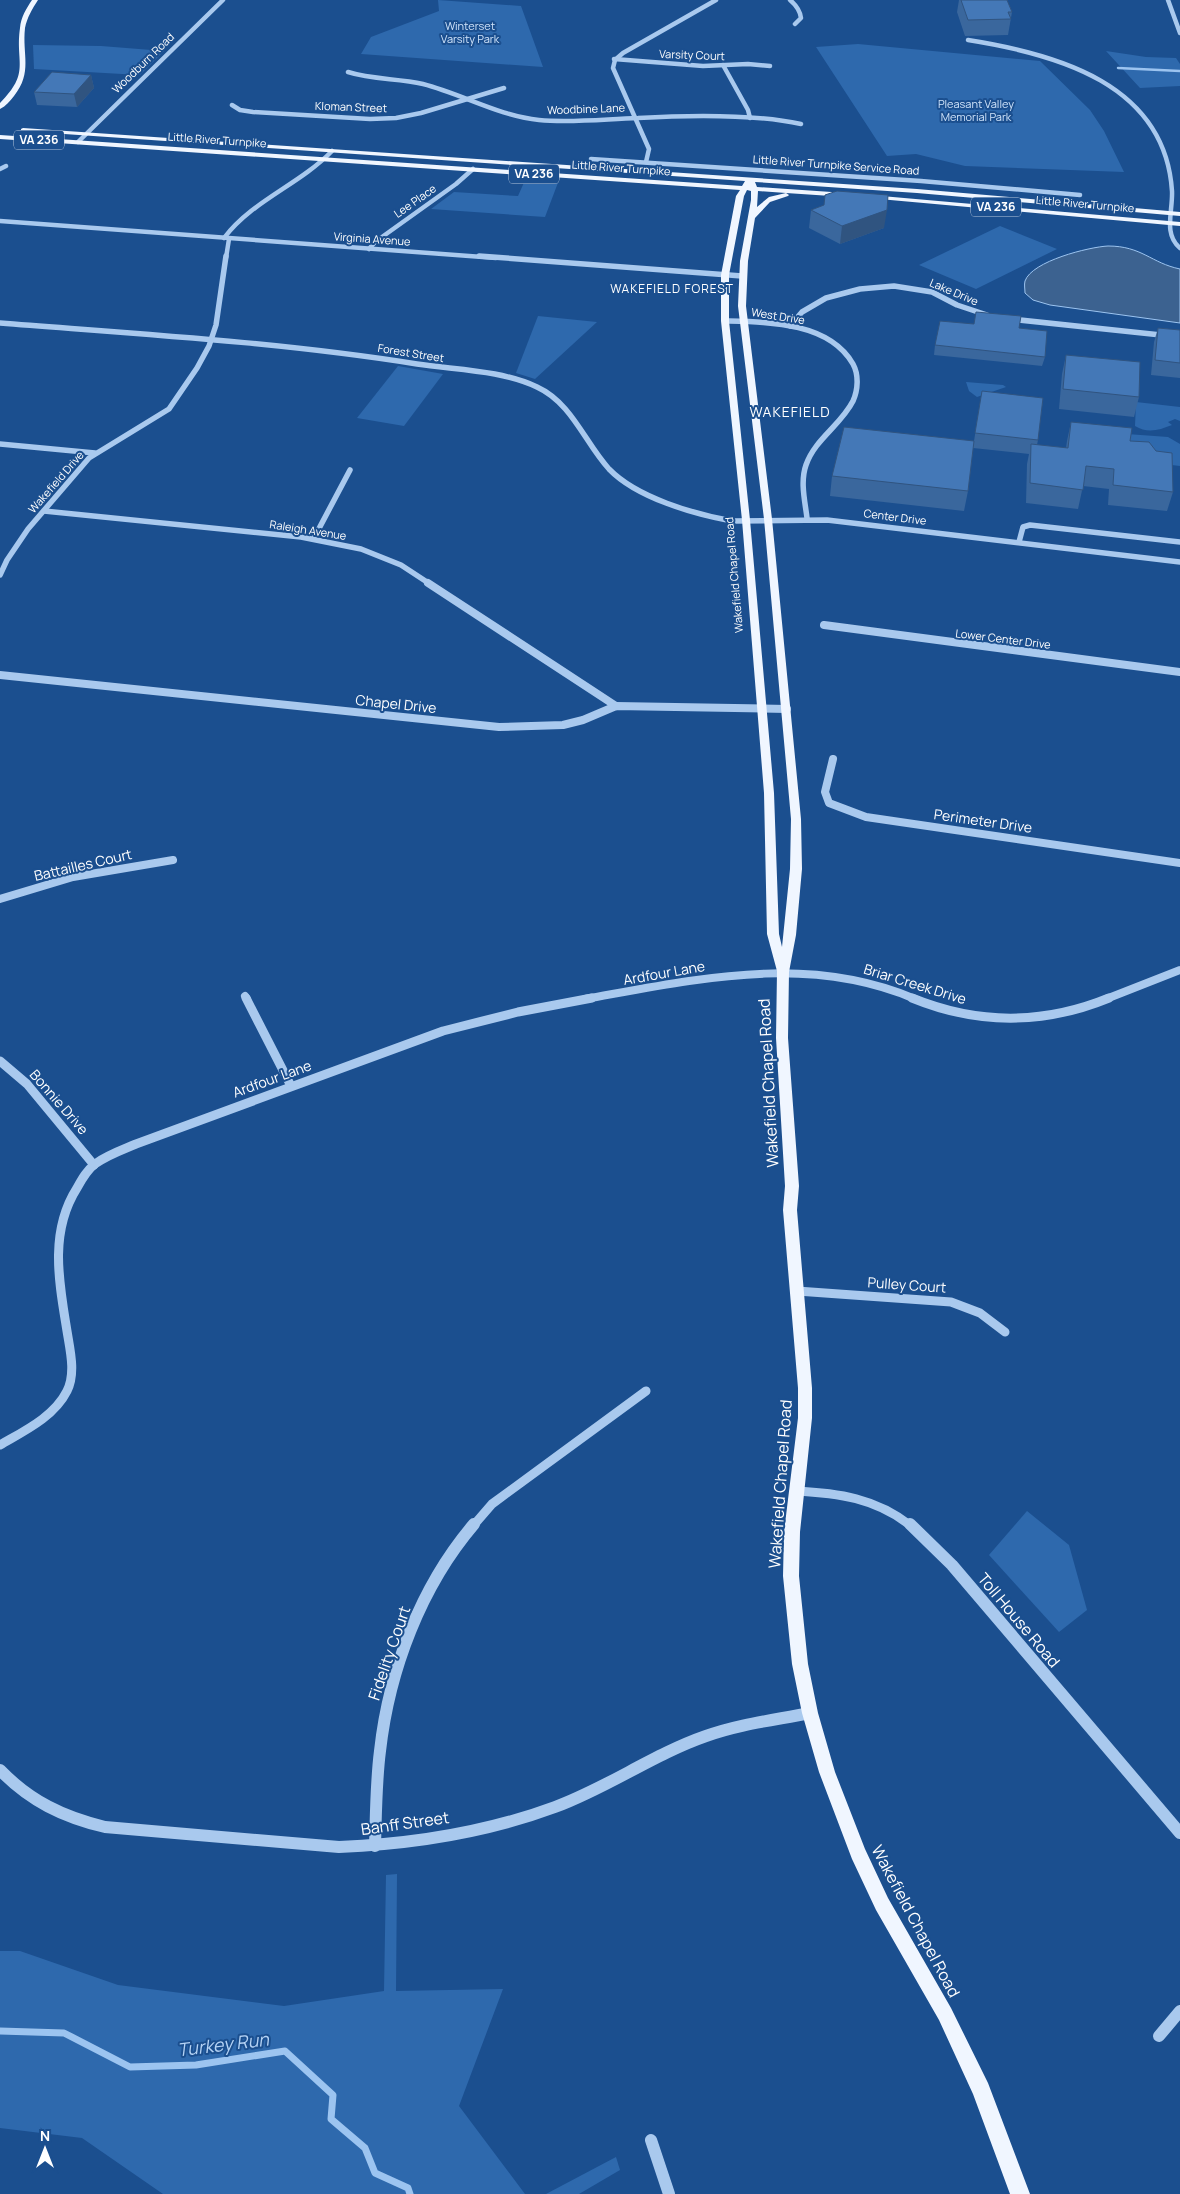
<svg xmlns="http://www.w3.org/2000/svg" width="1180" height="2194" font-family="Manrope,sans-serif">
	<rect width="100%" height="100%" fill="#1b4f8f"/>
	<!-- green -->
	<g fill="#2e69ad">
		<polygon points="438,0 521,6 543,67 361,54 371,37 439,11"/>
		<polygon points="858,44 1040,61 1090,110 1104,131 1124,172 965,166 916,154 887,156 816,47"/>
		<polygon points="33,45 101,46 164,51 140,75 34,69"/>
		<polygon points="1106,51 1146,57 1176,58 1180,64 1180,86 1140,88"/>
		<polygon points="526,178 559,180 545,217 431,209 454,192 518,196"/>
		<polygon points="1000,226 1057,249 976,289 919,265"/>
		<polygon points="538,316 597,322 535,379 516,373"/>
		<polygon points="398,366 443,374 404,426 357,418"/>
		<polygon points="966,382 1003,385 1006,387 977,397 969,391"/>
		<path d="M1136,402l44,5v14l-5,-2 -7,3 4,3c-13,5 -24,9 -37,1z"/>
		<polygon points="1127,434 1168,437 1180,444 1180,466 1155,463 1128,442"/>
		<polygon points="1027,1511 1069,1545 1087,1610 1059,1632 989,1555"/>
		<polygon points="397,1874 396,1991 503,1989 459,2106 525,2194 163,2194 82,2138 0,2128 0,1951 20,1951 118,1985 284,2006 384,1991 386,1875"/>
		<polygon points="616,2157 620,2170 579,2194 546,2194"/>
	</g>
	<!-- water -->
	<path fill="#3c6290" stroke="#9cc4f0" d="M1108,246c34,0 43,17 72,23v54l-130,-18 -17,-5 -8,-7c0,-4 -1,-8 0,-12 7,-20 64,-34 83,-35z"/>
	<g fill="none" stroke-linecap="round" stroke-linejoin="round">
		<!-- stream-far1 -->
		<polyline stroke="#9cc4f0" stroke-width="2.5" points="1118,68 1180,71"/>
		<!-- stream -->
		<polyline stroke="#9cc4f0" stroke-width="7" points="0,2031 64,2033 130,2067 196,2065 285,2051 333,2095 331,2119 365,2148 375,2173 408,2188 410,2194"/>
		<!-- minor-far4 -->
		<g stroke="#a9c9ee" stroke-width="4.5">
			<path d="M790,0c6,5 10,10 11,18l-6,6"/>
			<polyline points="1168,0 1180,33"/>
			<path d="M968,40c89,14 197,44 204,151 1,20 -9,43 8,57"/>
			<polyline points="614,59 703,66 748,64 770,66"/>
			<polyline points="723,65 748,110 750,118"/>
			<path d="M348,72c25,8 50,6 75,12 39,10 76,32 116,36 33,3 66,-1 99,-2 50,-3 115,-4 163,6"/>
			<polyline points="232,105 240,110 253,112 370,119 396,118 421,113 504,88"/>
			<polyline points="78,142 223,0"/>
			<polyline points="591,159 921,181 1080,195"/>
			<polyline points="646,162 649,149 613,68 615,60 623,53 716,0"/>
			<polyline points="0,169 6,166"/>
			<polyline points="0,221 496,258"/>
			<path d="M224,238c29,-38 75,-53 108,-87"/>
			<polyline points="369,249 375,242 456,184 473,169"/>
			<polyline points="226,258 229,239"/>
		</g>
		<!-- minor-far3 -->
		<g stroke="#a9c9ee" stroke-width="5.5">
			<polyline points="479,256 742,276"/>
			<polyline points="1010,319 1180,337"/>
			<path d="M725,321c43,1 104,1 128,43 6,11 5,26 0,37 -12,24 -38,38 -47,64 -6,17 -1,36 1,53"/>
			<path d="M0,323c140,11 278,19 417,41 39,6 84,6 120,23 35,16 48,56 72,82 28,29 85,45 123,52l95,-1 353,42"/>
			<polyline points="790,326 802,312 826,298 860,289 894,286 932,292 957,305 987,315"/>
			<polyline points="0,444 95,453"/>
			<polyline points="44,511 301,537 361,549 401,565 430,584"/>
			<polyline points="314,538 350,470"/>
			<polyline points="1019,542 1023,527 1030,525 1180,542"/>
			<polyline points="0,575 7,560 28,529 89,458 169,409 197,368 209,346 216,325 226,256"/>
		</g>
		<!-- minor-far2 -->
		<g stroke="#a9c9ee" stroke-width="8">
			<polyline points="428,583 616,706"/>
			<polyline points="824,625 1180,672"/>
			<polyline points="0,675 499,727 563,725 583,720 616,706 787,709"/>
			<polyline points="833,759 825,792 829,803 866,817 1180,863"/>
			<polyline points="0,899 73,877 173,860"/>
			<polyline points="245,996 247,999"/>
			<path d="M585,999c112,-20 222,-46 330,0"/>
			<polyline points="1106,999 1180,970"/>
		</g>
		<!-- minor-far1 -->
		<g stroke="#a9c9ee" stroke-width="9">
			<polyline points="246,998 291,1086"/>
			<path d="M912,998c66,27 131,27 197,0"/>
			<polyline points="0,1061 27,1084 94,1165"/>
			<polyline points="797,1291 951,1302 980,1313 1005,1332"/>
			<path d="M0,1445c24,-14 54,-28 67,-54 9,-18 3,-41 0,-60 -8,-49 -18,-99 10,-143 5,-9 10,-18 18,-24 12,-9 27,-14 41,-20l307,-113 75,-19 74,-14"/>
			<path d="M795,1491c43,2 81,7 116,35"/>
			<polyline points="473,1526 492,1504 646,1391"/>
		</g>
		<!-- minor -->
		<g stroke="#a9c9ee" stroke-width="12">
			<polyline points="910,1524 952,1565 1180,1833"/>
			<path d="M0,1770c30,31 63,47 105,57l234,20c74,-3 146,-14 216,-40 52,-19 99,-53 151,-71 33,-12 69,-16 104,-23"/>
			<path d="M375,1846c1,-32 1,-64 5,-95 9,-81 41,-165 94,-227"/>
			<polyline points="1159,2036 1180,2011"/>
			<polyline points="651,2140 669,2194"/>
		</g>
		<!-- major -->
		<g fill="#f0f6ff" fill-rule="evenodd">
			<path d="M32,0h6c-6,9 -11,18 -13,28 -3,27 8,44 -11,68 -4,5 -8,10 -14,13v-6c31,-31 15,-40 20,-75 1,-11 6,-19 12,-28z"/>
			<path d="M23,128l894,61 263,23v4l-263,-23 -162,-11 2,5 89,6 3,2 -3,2 -60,-4 3,2 -1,1 -18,6 -15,16 -7,43 -2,45 26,213 29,300 1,50 -6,66 -7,37 -1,66 11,148 -2,24 15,178v30l-12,114 -1,44 9,88 10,49 17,59 30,77 23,49 63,110 37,75 42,111h-20l-37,-100 -34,-74 -63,-110 -24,-51 -33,-87 -17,-59 -10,-49 -9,-88 1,-44 14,-114v-30l-15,-178 2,-24 -9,-148 1,-67 -10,-37 -3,-141 -22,-273 -21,-199v-46l15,-79 4,-6 -740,-51v-4l742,51 3,-5 -724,-50v-2zM747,190l4,1v9l-11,61 -2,45 26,213 27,300 -1,50 -8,78 -3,-13 -5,-141 -24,-273 -21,-199v-46l15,-79zM758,191l28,2 -17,4 -12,10z"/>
			<polygon points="870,195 1180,222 1180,226 868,198 866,197"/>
		</g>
	</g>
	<!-- wall -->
	<g fill="#3a679d">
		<polygon points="959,0 1007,0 1012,12 1008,35 965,36 957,12"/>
		<polygon points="91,75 94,88 77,107 37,105 34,92"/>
		<polygon points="811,210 884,228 840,244 809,228"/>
		<polygon points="1019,328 1045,357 1042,366 934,355 935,345"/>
		<polygon points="1158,328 1180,330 1180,378 1151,375 1154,342"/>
		<polygon points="1066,355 1139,397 1134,417 1059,409 1062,374"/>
		<polygon points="982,391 1038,440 1037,445 1066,448 1067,441 1071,422 1130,441 1173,492 1167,511 1108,505 1109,489 1083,486 1078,509 1026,503 1027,464 1029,454 973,448 968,491 964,511 830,496 832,476 974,441"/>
	</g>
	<!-- shaded-wall -->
	<g fill="#305480">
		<polygon points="91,75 94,88 77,107 74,94"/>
		<polygon points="887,210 884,228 840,244 842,226"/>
	</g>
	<!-- building -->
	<g fill="#4478b7" stroke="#305480">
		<polygon points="961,0 1007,0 1012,12 1008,12 1011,19 968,20"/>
		<polygon points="52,72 91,75 74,94 34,92"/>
		<polygon points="837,191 888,195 887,210 842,226 811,210 824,205 825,195"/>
		<polygon points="976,312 1021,316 1019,328 1047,331 1045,357 935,345 940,321 974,324"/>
		<polygon points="1158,328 1180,330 1180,363 1155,360"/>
		<polygon points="1066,355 1140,362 1139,397 1063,389"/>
		<polygon points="982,391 1043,398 1038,440 975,433"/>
		<polygon points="1071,422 1132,428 1130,441 1149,442 1156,451 1172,453 1173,492 1113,485 1114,469 1086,466 1083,490 1030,483 1031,444 1068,448"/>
		<polygon points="844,427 974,441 968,491 832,476"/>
	</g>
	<g text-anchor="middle" stroke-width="4" stroke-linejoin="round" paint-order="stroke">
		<!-- far-park labels -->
		<g font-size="11" fill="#cfe3fa" stroke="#1b4f8f">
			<text x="470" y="30">Winterset<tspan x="470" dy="13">Varsity Park</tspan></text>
			<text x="976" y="108">Pleasant Valley<tspan x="976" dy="13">Memorial Park</tspan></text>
		</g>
		<!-- far-street labels -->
		<g font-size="11" fill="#fff" stroke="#1b4f8f">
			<text transform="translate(692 55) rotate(2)" y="4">Varsity Court</text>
			<text transform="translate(143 63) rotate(-44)" y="4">Woodburn Road</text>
			<text transform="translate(351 107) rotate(2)" y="4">Kloman Street</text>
			<text transform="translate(586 109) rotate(-2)" y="4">Woodbine Lane</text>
			<text transform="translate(217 140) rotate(4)" y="4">Little River Turnpike</text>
			<text transform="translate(836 165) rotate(4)" y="4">Little River Turnpike Service Road</text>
			<text transform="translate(621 168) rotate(4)" y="4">Little River Turnpike</text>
			<text transform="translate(415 201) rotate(-35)" y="4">Lee Place</text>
			<text transform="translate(1085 204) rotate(5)" y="4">Little River Turnpike</text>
			<text transform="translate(372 239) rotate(4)" y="4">Virginia Avenue</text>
			<text transform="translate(954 292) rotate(23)" y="4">Lake Drive</text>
			<text transform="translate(778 316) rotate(9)" y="4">West Drive</text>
			<text transform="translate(411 353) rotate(9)" y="4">Forest Street</text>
			<text transform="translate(56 482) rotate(-49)" y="4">Wakefield Drive</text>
			<text transform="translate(895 517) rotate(7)" y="4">Center Drive</text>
			<text transform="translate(308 530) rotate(9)" y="4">Raleigh Avenue</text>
			<text transform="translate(734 575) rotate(-95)" y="4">Wakefield Chapel Road</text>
			<text transform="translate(1003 639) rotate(7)" y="4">Lower Center Drive</text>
		</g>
		<!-- shield labels -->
		<g fill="#1b4f8f" stroke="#bbcadd" stroke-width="1">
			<rect x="14" y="130.5" width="50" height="19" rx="4"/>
			<rect x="509" y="164.5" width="50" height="19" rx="4"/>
			<rect x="971" y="197.5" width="50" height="19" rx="4"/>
		</g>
		<g font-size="12" font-weight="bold" fill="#fff">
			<text x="39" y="144">VA 236</text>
			<text x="534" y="178">VA 236</text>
			<text x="996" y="211">VA 236</text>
		</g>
		<!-- far-neighbourhood labels -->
		<g font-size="12" letter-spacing="1" fill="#fff" stroke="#1b4f8f">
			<text x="672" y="293">WAKEFIELD FOREST</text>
		</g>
		<!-- far-quarter labels -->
		<g font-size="14" letter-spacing="1" fill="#fff" stroke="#1b4f8f">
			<text x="790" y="417">WAKEFIELD</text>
		</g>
		<!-- street labels -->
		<g font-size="14" fill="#fff" stroke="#1b4f8f">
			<text transform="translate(396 704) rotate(6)" y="5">Chapel Drive</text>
			<text transform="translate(983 821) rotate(8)" y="5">Perimeter Drive</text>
			<text transform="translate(83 865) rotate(-13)" y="5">Battailles Court</text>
			<text transform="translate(664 973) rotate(-10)" y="5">Ardfour Lane</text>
			<text transform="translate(915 984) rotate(17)" y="5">Briar Creek Drive</text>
			<text transform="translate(272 1079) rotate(-20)" y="5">Ardfour Lane</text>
			<text transform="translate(59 1102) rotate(49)" y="5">Bonnie Drive</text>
			<text transform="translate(907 1285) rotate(4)" y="5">Pulley Court</text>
		</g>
		<!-- near-street labels -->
		<g font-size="16" fill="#fff" stroke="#1b4f8f">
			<text transform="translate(768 1083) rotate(-93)" y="6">Wakefield Chapel Road</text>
			<text transform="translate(780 1484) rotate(-86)" y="6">Wakefield Chapel Road</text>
			<text transform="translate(1019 1620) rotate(50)" y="6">Toll House Road</text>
			<text transform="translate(389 1653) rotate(-71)" y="6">Fidelity Court</text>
			<text transform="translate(405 1823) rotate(-8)" y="6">Banff Street</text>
			<text transform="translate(916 1921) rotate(62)" y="6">Wakefield Chapel Road</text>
		</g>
		<!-- near-water labels -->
		<g font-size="18" font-style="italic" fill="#b5d3f5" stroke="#1b4f8f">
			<text transform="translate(223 2045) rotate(-7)" y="6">Turkey Run</text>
		</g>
	</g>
	<!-- north arrow -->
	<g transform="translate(45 2149)" stroke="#1b4f8f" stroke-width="4" paint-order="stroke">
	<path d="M0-4L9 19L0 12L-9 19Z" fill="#ffffff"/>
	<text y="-8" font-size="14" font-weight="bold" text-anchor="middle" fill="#ffffff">N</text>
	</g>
</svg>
